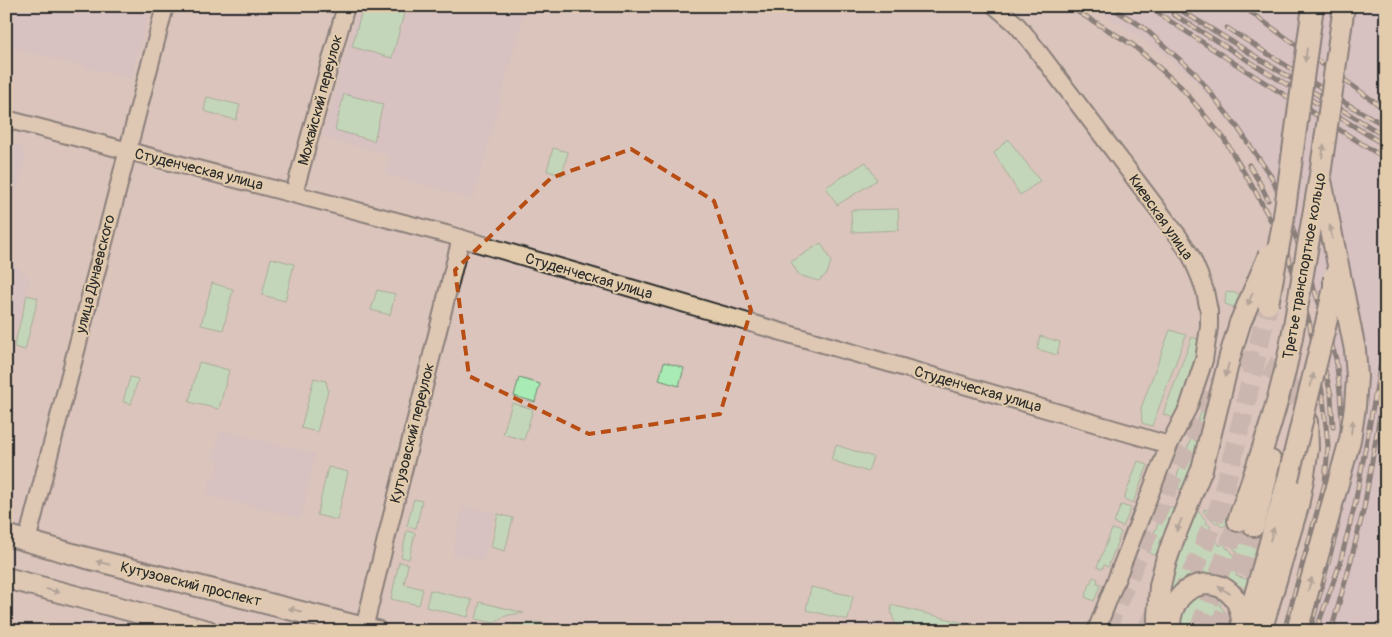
<svg xmlns="http://www.w3.org/2000/svg" width="1392" height="637" font-family="Pangolin,sans-serif">
	<rect width="100%" height="100%" fill="#dac4bc"/>
	<filter id="ink" filterUnits="userSpaceOnUse"><feTurbulence type="fractalNoise" baseFrequency=".02" numOctaves="2"/><feDisplacementMap in="SourceGraphic" scale="10" xChannelSelector="R" yChannelSelector="G"/><feConvolveMatrix kernelMatrix="1 2 1 2 8 2 1 2 1" color-interpolation-filters="sRGB"/></filter>
	<g filter="url(#ink)">
		<!-- built -->
		<g fill="#d4bec7">
			<polygon points="7,6 151,6 131,79 13,48 6,40 6,11"/>
			<polygon points="358,6 526,6 473,199 385,174 390,155 322,137"/>
			<polygon points="1088,6 1372,6 1386,18 1386,631 1305,631 1339,441 1335,394 1317,314 1294,243 1272,189 1241,138 1220,110 1188,74 1153,46 1106,15"/>
			<polygon points="6,142 23,146 22,154 26,155 6,232"/>
			<polygon points="6,248 13,250 11,261 30,280 6,366"/>
			<polygon points="220,430 316,454 301,518 206,495 210,480 214,481 219,461 213,459"/>
			<polygon points="463,506 495,513 484,561 452,554"/>
		</g>
		<!-- green -->
		<g fill="#a9ebb5" stroke="#6a8b70">
			<polygon points="363,6 406,6 392,58 352,47"/>
			<polygon points="344,94 383,104 374,141 335,130"/>
			<polygon points="207,97 240,105 236,120 204,111"/>
			<polygon points="1008,139 1040,181 1020,195 994,153"/>
			<polygon points="553,148 568,152 562,175 547,171"/>
			<polygon points="866,162 877,180 837,205 826,187"/>
			<polygon points="898,209 899,230 852,232 851,210"/>
			<polygon points="821,243 831,261 827,274 818,281 799,275 791,262"/>
			<polygon points="271,258 294,264 285,301 262,295"/>
			<polygon points="212,283 233,289 223,330 201,325"/>
			<polygon points="377,290 395,294 390,315 371,310"/>
			<polygon points="1226,292 1236,293 1242,296 1236,308 1225,304"/>
			<polygon points="27,295 38,298 25,350 14,347"/>
			<polygon points="1170,330 1186,335 1152,426 1142,423 1141,408"/>
			<polygon points="1040,336 1060,342 1057,355 1037,349"/>
			<polygon points="1192,337 1199,340 1203,343 1176,419 1163,414"/>
			<polygon points="199,362 229,370 219,409 189,402"/>
			<polygon points="664,362 684,368 679,386 659,380"/>
			<polygon points="130,377 138,379 131,404 123,402"/>
			<polygon points="314,378 326,381 328,390 317,432 301,428"/>
			<polygon points="519,378 540,384 535,402 514,396"/>
			<polygon points="1215,380 1196,461 1185,491 1173,486 1213,381"/>
			<polygon points="512,403 533,409 524,440 503,434"/>
			<polygon points="836,445 873,457 868,472 831,460"/>
			<polygon points="1138,461 1148,465 1133,503 1124,499"/>
			<polygon points="328,467 348,472 337,520 317,515"/>
			<polygon points="414,499 422,501 416,528 407,526"/>
			<polygon points="1121,505 1131,508 1123,527 1114,523"/>
			<polygon points="1165,505 1177,510 1157,556 1147,552"/>
			<polygon points="1204,509 1266,530 1255,572 1241,568 1237,552 1231,545 1233,544 1229,539 1231,537 1226,532 1229,529 1225,525 1222,527 1218,522 1216,523 1211,518 1210,519 1204,512"/>
			<path d="M1194,511l5,1 8,10 -1,1 5,4 -4,4 5,4 -3,3 4,4 3,-2 4,6 4,-3 3,6 1,-1c7,7 11,18 8,28l17,5 -7,23 -9,-14 -65,4 -6,-3z"/>
			<polygon points="498,514 513,518 505,551 491,547"/>
			<polygon points="1112,529 1121,532 1108,567 1104,565 1102,569 1097,567"/>
			<polygon points="407,531 415,533 409,559 401,557"/>
			<polygon points="399,562 408,564 404,584 423,589 419,605 391,599"/>
			<polygon points="1093,577 1098,579 1097,583 1101,584 1094,601 1085,597"/>
			<polygon points="811,587 853,596 848,620 806,610"/>
			<polygon points="430,590 472,600 468,617 426,607"/>
			<path d="M1204,594l13,2 5,5 -2,5c8,8 11,14 8,25h-48c1,-19 5,-31 24,-37z"/>
			<path d="M480,602l44,11c-11,1 -22,2 -30,10l-18,-4z"/>
			<path d="M891,605l106,26h-95c-8,-7 -11,-16 -11,-26z"/>
			<polygon points="533,622 553,624 569,631 531,631 514,627 514,625"/>
		</g>
		<g fill="none" stroke-linecap="round" stroke-linejoin="round">
			<!-- major-tunnel -->
			<g stroke="#b7a59f" stroke-width="20" stroke-dasharray="20 10" stroke-linecap="butt">
				<polyline points="1178,602 1199,558 1220,505 1242,420 1268,304"/>
				<path d="M1105,631l93,-212c9,-15 25,-48 41,-56 22,-10 49,17 59,34 4,8 7,17 9,25"/>
				<polyline points="1146,631 1161,604"/>
				<polyline points="1199,631 1238,521"/>
				<polyline points="1219,631 1254,526"/>
			</g>
			<!-- minor casing -->
			<g stroke="#2b2b2b" stroke-width="20">
				<g id="minor">
					<polyline points="995,6 1016,24 1028,38 1179,237 1191,256 1200,277 1205,291 1209,311 1209,327 1204,360 1188,408 1169,445 1096,631"/>
					<polyline points="6,119 446,234 1169,445"/>
					<polyline points="294,193 346,6"/>
					<polyline points="27,541 165,6"/>
					<polyline points="364,628 461,238"/>
				</g>
			</g>
			<!-- major casing -->
			<g stroke="#2b2b2b" stroke-width="24">
				<g id="major">
					<path d="M1238,521c21,-61 43,-121 54,-184"/>
					<polyline points="1254,526 1271,461"/>
					<polyline points="6,535 87,558 376,631"/>
					<polyline points="6,578 208,631"/>
					<polyline points="1158,631 1158,617 1160,586 1166,561 1174,538 1202,469 1230,356 1240,323"/>
					<path d="M1170,631c-3,-60 75,-64 72,-2"/>
					<polyline points="1243,631 1249,616 1288,479"/>
					<polyline points="1261,631 1298,506 1304,474 1308,448 1307,422"/>
				</g>
			</g>
			<!-- minor -->
			<use href="#minor" stroke="#e2ccac" stroke-width="16"/>
			<!-- major -->
			<use href="#major" stroke="#e2ccac" stroke-width="20"/>
			<!-- rail casing -->
			<g stroke="#2b2b2b" stroke-width="5">
				<g id="rail">
					<polyline points="1065,6 1078,12 1133,45 1181,87 1223,137 1254,189 1285,247 1309,321 1323,397 1328,446 1325,483 1284,631"/>
					<polyline points="1109,6 1143,27 1195,73 1238,128 1272,178 1291,224 1320,306 1336,359 1340,393 1343,436 1341,491 1337,529 1310,631"/>
					<polyline points="1147,6 1245,70 1386,159"/>
					<polyline points="1174,6 1386,137"/>
					<polyline points="1242,6 1386,110"/>
					<polyline points="1173,14 1386,146"/>
					<polyline points="1227,28 1347,104 1386,126"/>
					<polyline points="1249,165 1261,185 1268,200"/>
					<polyline points="1325,370 1331,395 1333,427"/>
					<polyline points="1317,628 1340,563 1355,504 1386,336"/>
					<polyline points="1331,631 1349,568 1364,508 1386,379"/>
					<polyline points="1377,631 1386,618"/>
				</g>
			</g>
			<!-- rail -->
			<use href="#rail" stroke="#e2ccac" stroke-width="3" stroke-dasharray="9" stroke-linecap="butt"/>
			<!-- major-bridge casing -->
			<g stroke="#2b2b2b" stroke-width="24" stroke-linecap="butt">
				<g id="major-bridge">
					<polyline points="1268,304 1283,223 1313,6"/>
					<polyline points="1240,323 1269,255"/>
					<polyline points="1292,337 1320,175 1344,6"/>
					<polyline points="1288,479 1327,319 1334,287 1334,276"/>
					<polyline points="1297,631 1350,440 1355,407 1357,377 1355,350 1320,175"/>
				</g>
			</g>
			<!-- major-bridge -->
			<use href="#major-bridge" stroke="#e2ccac" stroke-width="20"/>
		</g>
		<!-- one-way arrows -->
		<defs><path id="oneway-solid" d="M-6-.8H1V-3.2L6.5 0L1 3.2V.8H-6Z" transform="scale(1.25)"/></defs>
		<g fill="#867c6c">
			<use href="#oneway-solid" transform="translate(1306 55) rotate(98)"/>
			<use href="#oneway-solid" transform="translate(1323 151) rotate(-82)"/>
			<use href="#oneway-solid" transform="translate(1331 232) rotate(-101)"/>
			<use href="#oneway-solid" transform="translate(1250 299) rotate(113)"/>
			<use href="#oneway-solid" transform="translate(1227 370) rotate(104)"/>
			<use href="#oneway-solid" transform="translate(1312 380) rotate(-76)"/>
			<use href="#oneway-solid" transform="translate(1352 427) rotate(-82)"/>
			<use href="#oneway-solid" transform="translate(1179 525) rotate(113)"/>
			<use href="#oneway-solid" transform="translate(1272 534) rotate(-74)"/>
			<use href="#oneway-solid" transform="translate(103 563) rotate(-166)"/>
			<use href="#oneway-solid" transform="translate(1310 584) rotate(-74)"/>
			<use href="#oneway-solid" transform="translate(1224 590) rotate(-149)"/>
			<use href="#oneway-solid" transform="translate(53 591) rotate(15)"/>
			<use href="#oneway-solid" transform="translate(295 610) rotate(-166)"/>
		</g>
	</g>
	<!-- marked area -->
	<path d="M0 0H1392V637H0ZM631,149l83,52 37,109 -31,104 -131,20 -120,-58 -14,-106 96,-92z" fill="#dac4bc" fill-opacity=".55" fill-rule="evenodd"/>
	<path fill="none" stroke="#b94e14" stroke-width="4" stroke-dasharray="10 6" stroke-linejoin="round" d="M631,149l83,52 37,109 -31,104 -131,20 -120,-58 -14,-106 96,-92z"/>
	<g text-anchor="middle" stroke-width="4" stroke-linejoin="round" paint-order="stroke">
		<!-- street labels -->
		<g font-size="15" fill="#2b2b2b" stroke="#e2ccac">
			<text transform="translate(320 100) rotate(-75)" y="5">Можайский переулок</text>
			<text transform="translate(199 169) rotate(14)" y="5">Студенческая улица</text>
			<text transform="translate(1161 217) rotate(55)" y="5">Киевская улица</text>
			<text transform="translate(1304 266) rotate(-80)" y="5">Третье транспортное кольцо</text>
			<text transform="translate(95 274) rotate(-76)" y="5">улица Дунаевского</text>
			<text transform="translate(589 276) rotate(16)" y="5">Студенческая улица</text>
			<text transform="translate(978 389) rotate(16)" y="5">Студенческая улица</text>
			<text transform="translate(412 433) rotate(-76)" y="5">Кутузовский переулок</text>
			<text transform="translate(191 584) rotate(14)" y="5">Кутузовский проспект</text>
		</g>
	</g>
	<!-- margin -->
	<rect width="1392" height="637" fill="none" stroke="#e2ccac" stroke-width="25"/>
	<rect x="12" y="12" width="1367" height="612" fill="none" stroke="#2b2b2b" stroke-width="2" filter="url(#ink)"/>
</svg>
